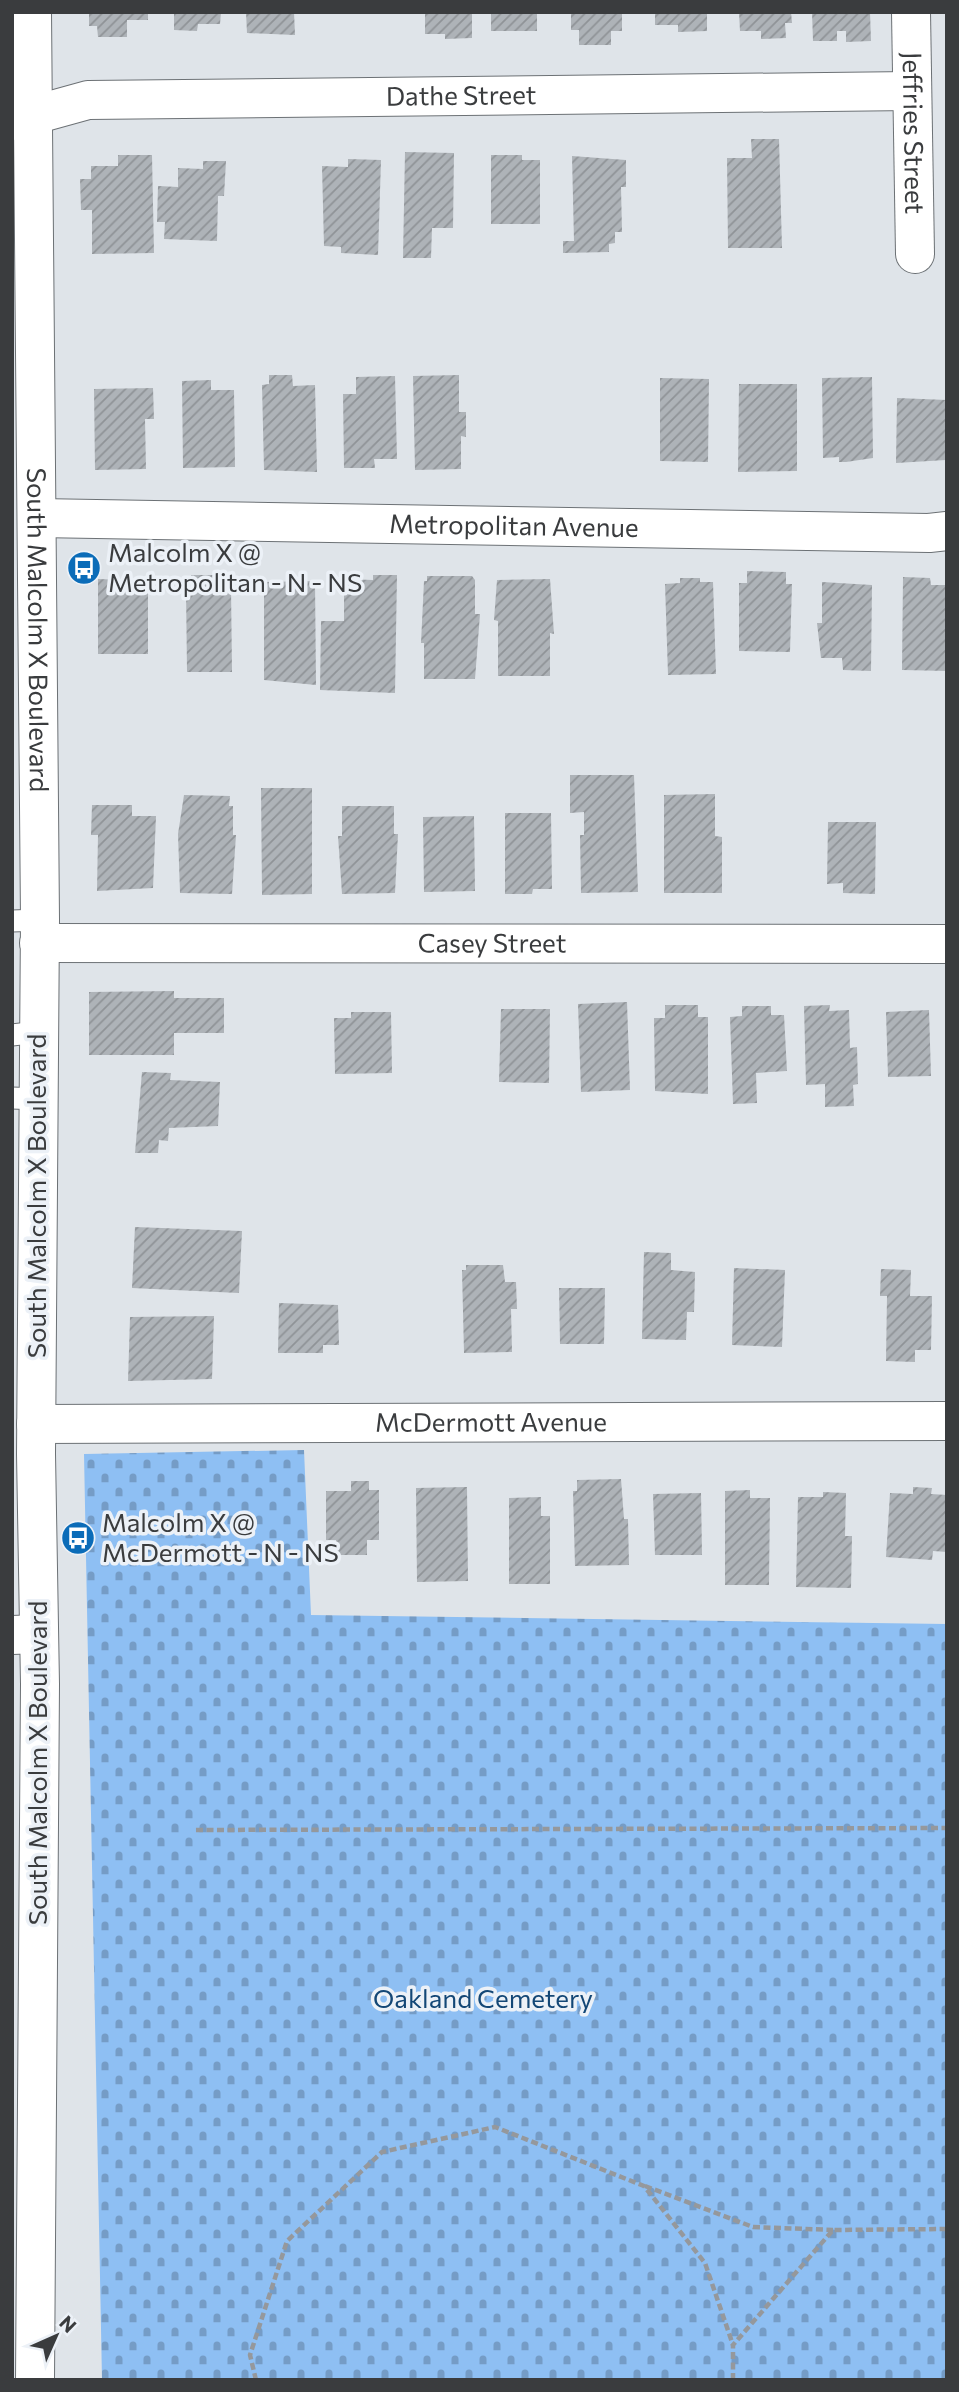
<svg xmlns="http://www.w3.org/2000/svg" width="959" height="2392" font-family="Commissioner,sans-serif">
	<defs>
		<pattern id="cemetery-stones" width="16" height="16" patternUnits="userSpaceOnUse" patternTransform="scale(1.75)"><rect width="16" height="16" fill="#8ebff3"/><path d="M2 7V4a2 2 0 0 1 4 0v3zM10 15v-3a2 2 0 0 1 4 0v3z" fill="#759cc6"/></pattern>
		<pattern id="building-hatch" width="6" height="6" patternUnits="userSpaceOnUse" patternTransform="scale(1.75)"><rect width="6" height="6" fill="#aeb3b8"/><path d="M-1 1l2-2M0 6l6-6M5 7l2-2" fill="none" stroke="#8f9397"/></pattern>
	</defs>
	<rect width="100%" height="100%" fill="#dfe4e9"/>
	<!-- cemetery -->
	<polygon fill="url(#cemetery-stones)" points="304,1450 311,1615 947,1624 947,2380 102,2380 84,1454"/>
	<!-- building -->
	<g fill="url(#building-hatch)">
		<polygon points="89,12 148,12 148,20 127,20 127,37 98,37 97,26 89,26"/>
		<polygon points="174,12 221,12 220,24 198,24 197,31 174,30"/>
		<polygon points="246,12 294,12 295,35 247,33"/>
		<polygon points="425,12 472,12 472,38 445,39 445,34 425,34"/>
		<rect x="491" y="12" width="46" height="19"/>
		<polygon points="571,12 622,12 622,31 611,31 611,45 579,45 579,30 571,30"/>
		<polygon points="655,12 707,12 707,31 678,32 678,25 655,25"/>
		<polygon points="739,12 791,12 792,23 785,23 786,38 761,39 761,31 740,31"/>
		<polygon points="812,12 870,12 871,41 846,42 846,31 837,31 837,41 813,41"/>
		<polygon points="751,139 779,139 782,248 728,248 727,158 752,158"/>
		<polygon points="405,152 454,153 453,228 432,228 431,258 403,258"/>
		<polygon points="118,155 152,155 154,253 92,254 92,210 81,210 80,179 91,179 91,166 118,166"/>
		<polygon points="491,155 522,155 522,160 540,160 540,224 491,224"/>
		<polygon points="572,156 626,160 626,187 621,187 622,232 615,232 615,243 609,244 609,252 563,253 563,241 574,241"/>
		<polygon points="348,159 381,160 378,255 341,253 341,247 324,246 322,166 348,167"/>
		<polygon points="203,161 226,161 224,196 218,196 217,241 164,239 165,222 157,222 158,186 178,187 178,168 203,169"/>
		<polygon points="269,375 292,375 293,386 315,385 317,472 264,470 262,385 269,384"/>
		<polygon points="459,375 459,412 466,412 466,437 461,436 461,469 415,470 413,376"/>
		<polygon points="395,376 397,459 374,459 375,468 344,468 343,394 356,394 356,377"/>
		<polygon points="872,377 873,458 846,462 839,462 839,457 823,458 822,378"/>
		<polygon points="660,378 709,379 708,462 660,461"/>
		<polygon points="211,380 211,390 234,390 235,467 183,468 182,381"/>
		<polygon points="739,384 797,384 797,471 738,472"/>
		<polygon points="153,388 154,419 145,419 146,469 95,470 94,389"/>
		<polygon points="897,398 947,400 946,460 896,463"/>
		<polygon points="747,571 786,572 786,584 792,584 790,652 739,651 739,583 747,583"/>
		<polygon points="191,575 225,575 225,587 231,587 232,672 187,672 186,587 191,588"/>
		<polygon points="373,575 397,575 395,693 320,690 321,621 344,621 344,579 373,580"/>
		<polygon points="427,576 472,576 475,580 475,614 480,614 475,679 424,679 424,643 421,643 424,581 427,581"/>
		<polygon points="903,577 930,578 931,585 947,585 947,671 902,670"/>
		<polygon points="680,578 700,578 700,582 713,582 716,674 668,675 665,584 680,583"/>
		<polygon points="98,579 148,581 148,654 98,654"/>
		<polygon points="550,579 554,634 550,633 550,676 498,676 498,621 494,620 497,580"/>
		<polygon points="315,581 316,685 264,680 264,582"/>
		<polygon points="822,582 872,585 871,671 843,670 842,658 821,658 817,623 822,623"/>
		<polygon points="570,775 634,775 638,892 581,893 580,835 584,835 584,812 570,813"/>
		<polygon points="261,788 312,788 312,894 262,895"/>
		<polygon points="715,794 715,836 722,837 722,893 664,893 664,795"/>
		<polygon points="184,795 230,796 229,806 233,806 233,835 236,835 232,894 180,893 178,834"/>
		<polygon points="92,805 132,805 132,816 156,816 153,888 97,891 98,835 91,835"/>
		<polygon points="342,806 394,806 394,834 398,834 395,893 342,894 338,836 342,836"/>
		<polygon points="505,813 551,813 552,889 533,889 532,894 505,894"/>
		<polygon points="474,816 475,891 424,892 423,817"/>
		<polygon points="828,822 876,822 875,894 843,893 843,883 827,884"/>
		<polygon points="174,991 174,998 224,998 224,1033 174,1033 174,1055 89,1055 89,992"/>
		<polygon points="627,1002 630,1090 581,1092 578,1004"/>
		<polygon points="665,1005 698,1005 698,1017 708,1017 708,1094 655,1091 654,1018 665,1018"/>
		<polygon points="830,1005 829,1011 849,1010 850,1048 857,1047 858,1084 853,1085 854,1106 825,1107 825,1084 806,1085 804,1006"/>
		<polygon points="742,1006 771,1006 771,1015 784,1015 787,1071 756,1073 757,1103 733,1104 730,1017 742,1016"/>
		<polygon points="501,1009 550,1009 549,1083 499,1082"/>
		<polygon points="929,1010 931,1076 888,1077 886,1012"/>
		<polygon points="351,1012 391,1012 392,1073 335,1074 334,1018 351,1018"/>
		<polygon points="142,1072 171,1073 170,1080 220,1082 218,1126 169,1128 168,1141 159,1140 158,1153 135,1153"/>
		<polygon points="135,1227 242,1231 239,1293 132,1288"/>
		<polygon points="644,1252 671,1253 671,1270 695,1272 694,1312 687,1312 686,1340 642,1339"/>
		<polygon points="466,1265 503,1265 505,1282 516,1282 517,1309 511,1309 512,1352 464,1353 462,1270 466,1270"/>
		<polygon points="734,1268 785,1270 782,1347 732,1345"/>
		<polygon points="881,1269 911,1270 910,1296 932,1296 931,1350 915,1350 915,1362 886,1361 887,1296 880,1296"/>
		<polygon points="559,1288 605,1288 604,1344 560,1344"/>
		<polygon points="279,1303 338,1305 339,1345 323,1345 323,1353 278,1353"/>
		<polygon points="214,1316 212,1379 128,1381 130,1317"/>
		<polygon points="621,1479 624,1519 628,1519 629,1565 575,1566 573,1491 577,1491 577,1480"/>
		<polygon points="351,1481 369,1481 369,1490 379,1490 379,1540 367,1540 367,1555 336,1555 336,1540 326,1540 326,1491 351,1491"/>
		<polygon points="467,1487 468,1581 417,1582 416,1488"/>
		<polygon points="913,1487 932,1488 931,1494 947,1495 947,1552 933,1551 932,1560 886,1557 890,1493 913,1494"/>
		<polygon points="750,1490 750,1498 770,1498 769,1585 725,1585 725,1491"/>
		<polygon points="823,1492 846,1493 845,1536 852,1536 851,1588 796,1587 798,1497 823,1497"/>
		<polygon points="701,1493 702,1555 655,1555 653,1494"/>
		<polygon points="541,1497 541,1516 550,1516 550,1584 509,1584 509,1498"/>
	</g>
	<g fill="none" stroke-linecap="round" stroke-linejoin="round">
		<!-- service casing -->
		<g stroke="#6c7175" stroke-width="23">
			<g id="service">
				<polyline points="12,921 40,920"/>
				<polyline points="12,1035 38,1032"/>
				<polyline points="12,1098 39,1099"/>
			</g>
		</g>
		<!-- minor casing -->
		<g stroke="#6c7175" stroke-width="40">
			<g id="minor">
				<path id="s1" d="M911,12l4,242"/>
				<path id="s2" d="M12,121l76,-21 823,-9"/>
				<path id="s3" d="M38,518l891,15 18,-2"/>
				<path id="s4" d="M39,943l908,1"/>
				<path id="s5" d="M36,1424l911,-3"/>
				<polyline points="12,1635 39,1634"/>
			</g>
		</g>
		<!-- tertiary casing -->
		<g stroke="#6c7175" stroke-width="40">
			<g id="tertiary">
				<path id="s6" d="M32,12l8,908 -4,534 4,230 -5,696"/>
			</g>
		</g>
		<!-- path -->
		<g stroke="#95989c" stroke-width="4.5" stroke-dasharray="7 3.5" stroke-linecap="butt">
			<polyline points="196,1830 947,1828"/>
			<polyline points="645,2186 753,2227 833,2230"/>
			<polyline points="256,2380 250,2355 287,2241 382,2152 495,2127 644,2186 705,2263 733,2345"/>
			<polyline points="733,2380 733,2345 833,2230 947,2229"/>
		</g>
		<!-- service -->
		<use href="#service" stroke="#fff" stroke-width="21"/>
		<!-- minor -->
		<use href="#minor" stroke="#fff" stroke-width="38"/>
		<!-- tertiary -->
		<use href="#tertiary" stroke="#fff" stroke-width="38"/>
	</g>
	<!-- icons -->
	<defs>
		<g id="bus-disc" transform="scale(1.75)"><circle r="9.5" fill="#0b6cb8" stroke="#ecf1f7"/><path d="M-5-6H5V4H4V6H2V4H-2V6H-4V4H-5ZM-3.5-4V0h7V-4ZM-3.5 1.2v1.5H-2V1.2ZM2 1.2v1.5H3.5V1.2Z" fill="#fff"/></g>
	</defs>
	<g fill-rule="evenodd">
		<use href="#bus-disc" x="84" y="568"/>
		<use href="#bus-disc" x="78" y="1538"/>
	</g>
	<g text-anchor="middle" stroke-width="7" stroke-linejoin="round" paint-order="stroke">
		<!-- street labels -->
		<g font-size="26" fill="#3a3c3e" stroke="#ecf1f7">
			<text dy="9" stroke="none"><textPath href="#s2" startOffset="452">Dathe Street</textPath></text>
			<text dy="9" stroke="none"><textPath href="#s1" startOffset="121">Jeffries Street</textPath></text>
			<text dy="9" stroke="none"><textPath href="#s3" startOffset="476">Metropolitan Avenue</textPath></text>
			<text dy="9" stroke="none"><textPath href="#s6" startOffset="618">South Malcolm X Boulevard</textPath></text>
			<text dy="9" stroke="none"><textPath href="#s4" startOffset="453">Casey Street</textPath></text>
			<text transform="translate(37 1196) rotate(-90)" y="9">South Malcolm X Boulevard</text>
			<text dy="9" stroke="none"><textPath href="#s5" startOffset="455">McDermott Avenue</textPath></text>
			<text transform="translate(38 1763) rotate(-90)" y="9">South Malcolm X Boulevard</text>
		</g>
		<!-- poi labels -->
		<g font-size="26" fill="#3a3c3e" stroke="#ecf1f7" text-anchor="start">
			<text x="108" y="562">Malcolm X @<tspan x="108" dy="30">Metropolitan - N - NS</tspan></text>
			<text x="102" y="1532">Malcolm X @<tspan x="102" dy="30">McDermott - N - NS</tspan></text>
		</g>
		<!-- park labels -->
		<g font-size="26" fill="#134776" stroke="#ecf1f7">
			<text x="483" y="2008">Oakland Cemetery</text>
		</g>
	</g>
	<!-- border -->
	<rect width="959" height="2392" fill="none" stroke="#3a3c3e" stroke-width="28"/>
	<!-- north arrow -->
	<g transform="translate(56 2336) rotate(45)" stroke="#ecf1f7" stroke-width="5" paint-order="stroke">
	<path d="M0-5L12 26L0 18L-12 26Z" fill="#3a3c3e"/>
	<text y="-10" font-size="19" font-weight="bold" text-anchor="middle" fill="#3a3c3e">N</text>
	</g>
</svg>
